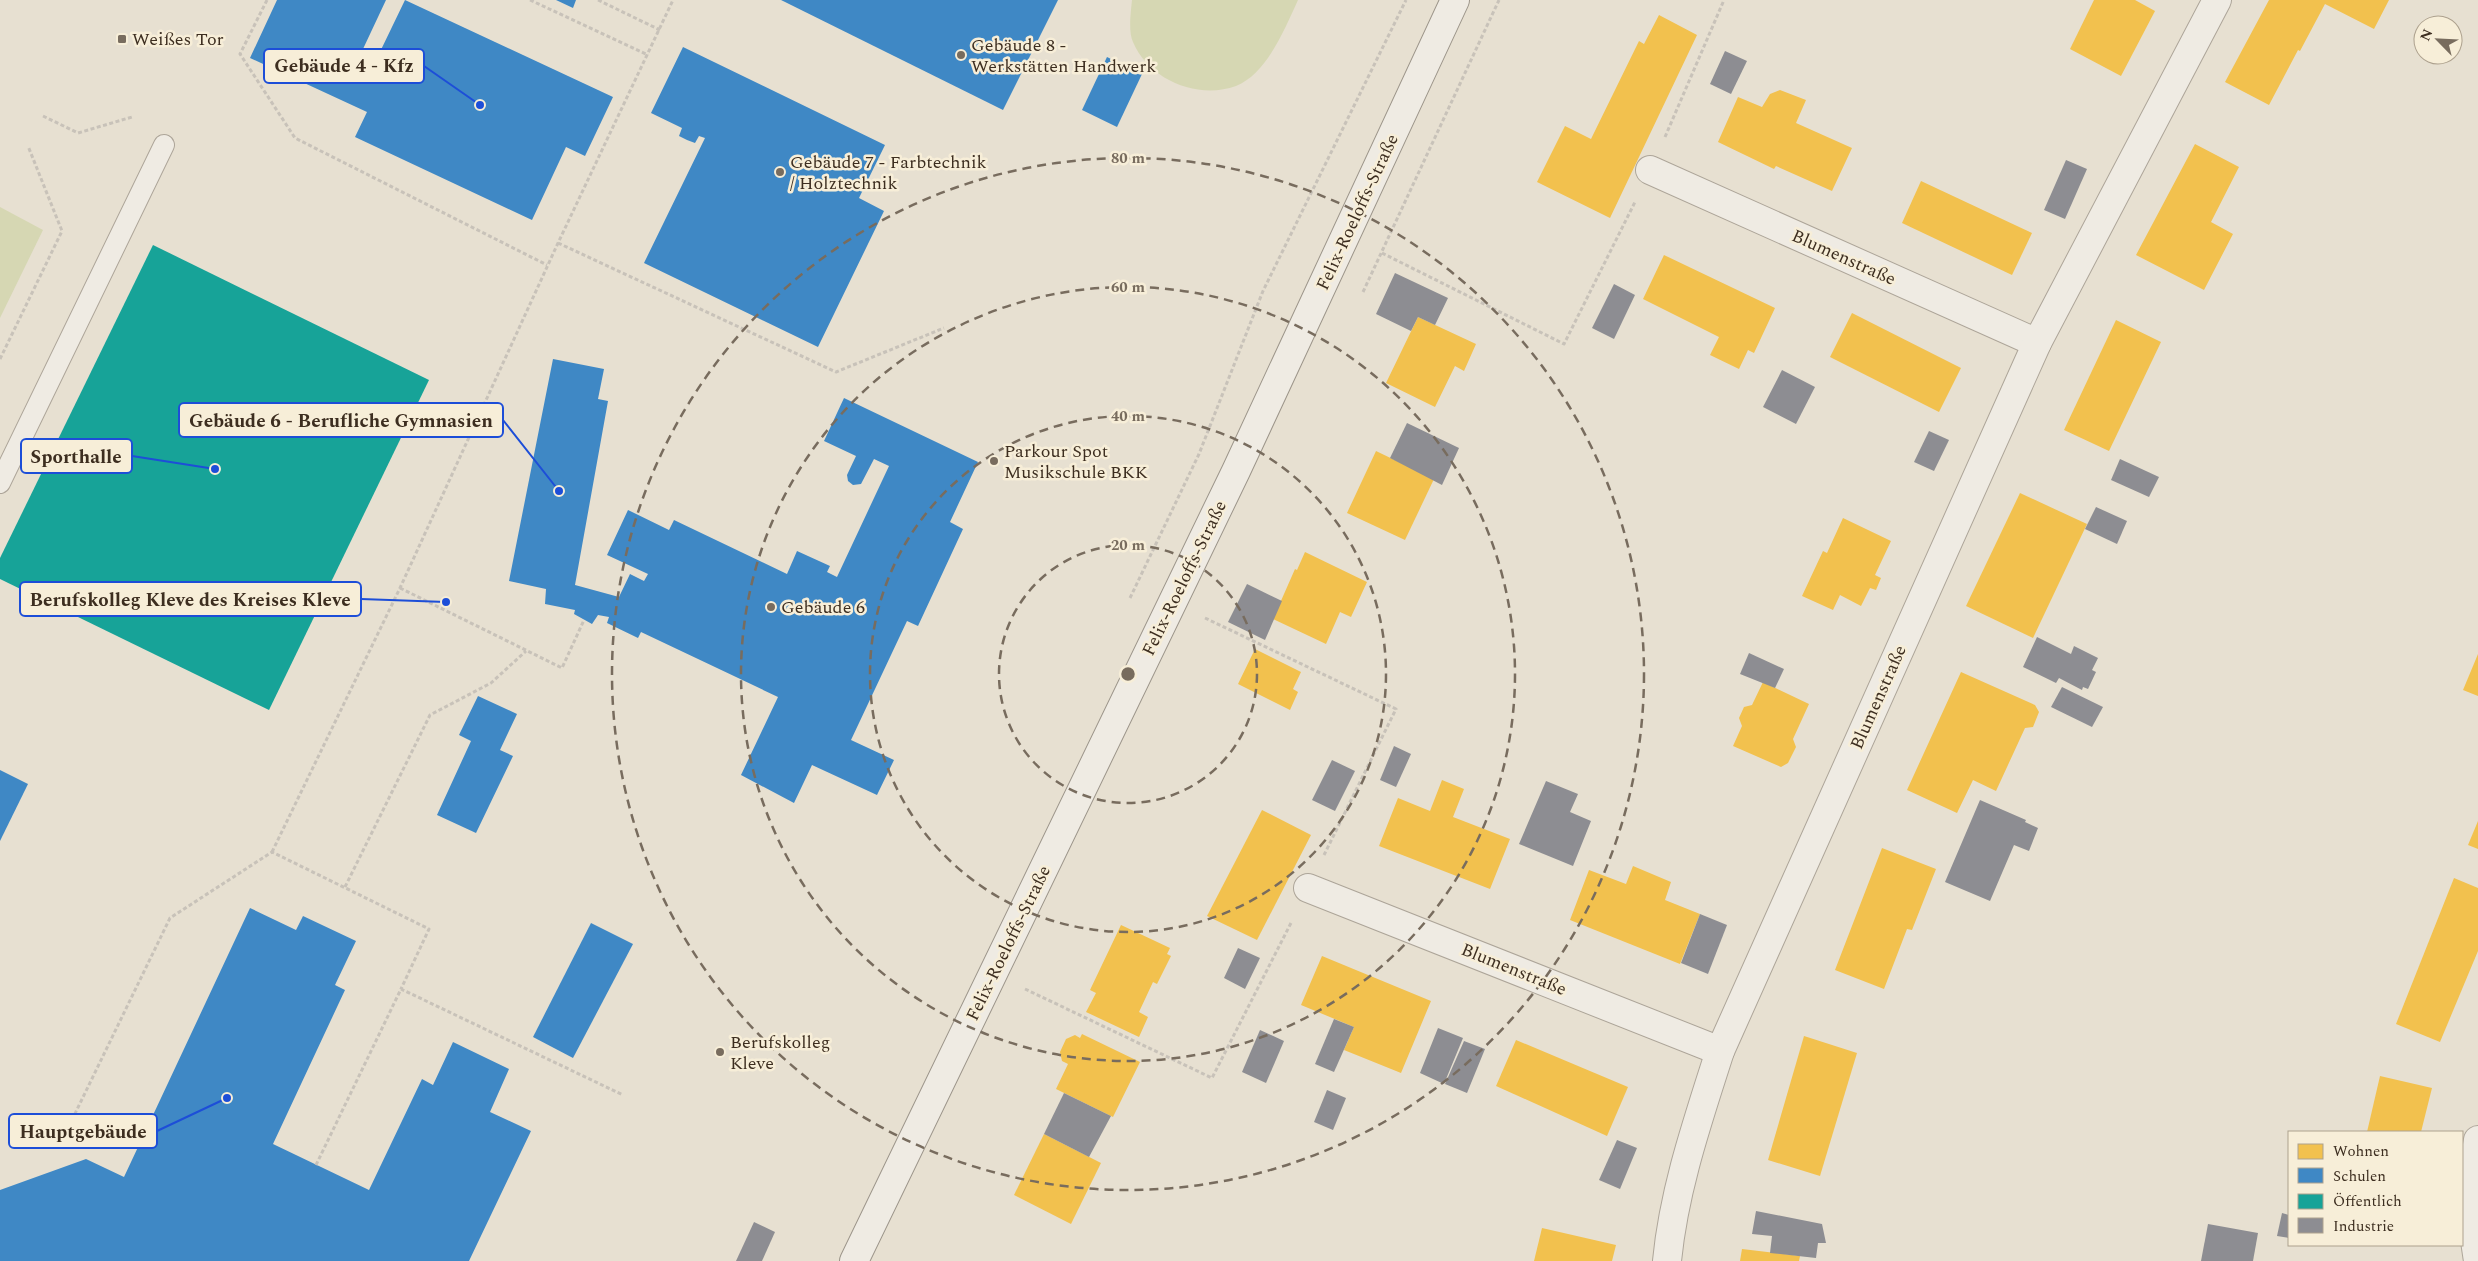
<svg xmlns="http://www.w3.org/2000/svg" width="2478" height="1261" font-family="Spectral,serif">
	<rect width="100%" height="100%" fill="#e7e0d1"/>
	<!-- green -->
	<g fill="#d6d7b3">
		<path d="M1132,0h166c-13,28 -31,74 -62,86 -38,14 -87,-6 -103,-44 -5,-10 -2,-31 -1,-42z"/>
		<polygon points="0,207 43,230 0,318"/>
	</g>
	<!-- homes -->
	<g fill="#f2c14e">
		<polygon points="2094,0 2135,0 2155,11 2121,76 2070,49"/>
		<polygon points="2269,0 2389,0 2374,29 2325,4 2300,51 2298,50 2269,105 2225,82"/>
		<polygon points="1659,15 1697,35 1610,218 1537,182 1565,126 1591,139 1639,41 1644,44"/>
		<polygon points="1780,90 1806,100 1796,123 1852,148 1832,191 1776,166 1774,169 1718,142 1738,97 1762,107 1770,94"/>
		<polygon points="2195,144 2239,167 2211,222 2233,234 2204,290 2136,255"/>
		<polygon points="1921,181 2032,233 2012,275 1902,223"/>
		<polygon points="1664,255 1775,308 1754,353 1748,350 1739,369 1710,355 1719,337 1643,299"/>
		<polygon points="1852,313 1961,368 1939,412 1830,357"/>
		<polygon points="1418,317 1476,344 1464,371 1455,366 1435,407 1386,383"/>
		<polygon points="2116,320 2161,342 2109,451 2064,430"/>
		<polygon points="1376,451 1434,479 1405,540 1347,513"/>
		<polygon points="2020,493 2087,524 2033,638 1966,606"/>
		<polygon points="1843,518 1891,541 1875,575 1881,578 1876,590 1870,588 1861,606 1840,595 1833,610 1802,596 1823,551 1827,553"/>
		<polygon points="1305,552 1367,582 1351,617 1340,612 1326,644 1273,619 1295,569 1297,570"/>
		<polygon points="1255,649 1301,672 1293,689 1298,692 1290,710 1238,684"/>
		<polygon points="2478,654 2478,696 2463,690"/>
		<polygon points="1961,672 2035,705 2039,712 2033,727 2025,728 1996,791 1973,780 1957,813 1907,790"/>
		<polygon points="1763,682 1809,704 1793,739 1796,747 1788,763 1781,767 1733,746 1742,726 1739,718 1744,707 1752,705"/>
		<polygon points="1442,780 1464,789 1453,817 1510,839 1490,889 1379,846 1398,798 1430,811"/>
		<polygon points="1262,810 1311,835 1257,940 1207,916"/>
		<polygon points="2478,821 2478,849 2468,845"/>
		<polygon points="1882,848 1936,869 1912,930 1907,929 1884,989 1835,970"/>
		<polygon points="1633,866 1671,882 1665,900 1700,914 1680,964 1570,920 1589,870 1626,884"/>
		<polygon points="2454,878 2478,888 2478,951 2440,1042 2396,1024"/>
		<polygon points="1121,925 1170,948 1167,954 1171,956 1157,984 1153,982 1139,1012 1148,1017 1139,1037 1086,1012 1096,993 1090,990"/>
		<polygon points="1322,956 1431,1001 1401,1073 1344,1050 1354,1027 1301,1005"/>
		<polygon points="1082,1034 1140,1062 1113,1117 1056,1089 1068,1064 1062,1061 1060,1052 1066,1039 1075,1035 1080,1038"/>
		<polygon points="1804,1036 1857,1053 1820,1176 1768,1160"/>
		<polygon points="1516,1040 1628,1087 1607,1136 1496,1086"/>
		<polygon points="2380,1076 2432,1088 2421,1132 2367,1132"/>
		<polygon points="1044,1134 1101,1163 1071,1224 1014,1195"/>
		<polygon points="1542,1228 1616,1245 1612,1261 1534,1261"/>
		<polygon points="1742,1249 1800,1256 1799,1261 1740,1261"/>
	</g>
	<!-- schools -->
	<g fill="#3f88c5">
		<polygon points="277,0 386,0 363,49 378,56 405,0 613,97 585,156 566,147 532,220 355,137 367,112 250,58"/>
		<polygon points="556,0 576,0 573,8"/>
		<polygon points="781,0 1058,0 1003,110"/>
		<polygon points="683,47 885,145 859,198 884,211 818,347 644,263 705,138 699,136 695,143 687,140 679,136 682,128 651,113"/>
		<polygon points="1107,57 1142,74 1117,127 1082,110"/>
		<polygon points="553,359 604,369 598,399 608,401 575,585 619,597 630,574 644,581 648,574 607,555 628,510 669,530 674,520 787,574 797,551 830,566 827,572 837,577 889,466 874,459 861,484 853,485 848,481 847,475 856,456 824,441 844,398 978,462 950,522 963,529 918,626 907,621 851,740 894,760 877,795 812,765 794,803 741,775 778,697 641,632 638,638 607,623 609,617 598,615 592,624 574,614 575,610 545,604 546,589 509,581"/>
		<polygon points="478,696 517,714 500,750 513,756 476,833 437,815 471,741 459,735"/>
		<polygon points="0,770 28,784 0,841"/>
		<polygon points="250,908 296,930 303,916 356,941 335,985 345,990 273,1144 369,1190 422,1079 433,1085 453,1042 509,1069 490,1112 531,1131 469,1261 0,1261 0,1190 86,1159 124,1177"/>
		<polygon points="591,923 633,944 573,1058 533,1037"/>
	</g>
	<!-- public -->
	<polygon fill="#17a398" points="153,245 429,380 269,710 0,579 0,558"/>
	<!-- industry -->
	<g fill="#8d8d92">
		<polygon points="1725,51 1747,61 1731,94 1710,84"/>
		<polygon points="2066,160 2087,169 2065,219 2044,210"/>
		<polygon points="1395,273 1448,298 1435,325 1418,317 1411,331 1376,314"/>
		<polygon points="1614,284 1635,295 1614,339 1592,328"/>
		<polygon points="1782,370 1815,387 1796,424 1763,407"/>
		<polygon points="1407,423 1459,448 1442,485 1390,458"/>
		<polygon points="1929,431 1949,440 1934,471 1914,462"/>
		<polygon points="2120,459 2159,477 2149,497 2111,480"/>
		<polygon points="2096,507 2127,521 2117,544 2085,529"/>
		<polygon points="1247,584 1282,601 1265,640 1228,622"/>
		<polygon points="2037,637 2071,654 2074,646 2098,658 2092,670 2096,672 2088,689 2083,687 2082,690 2059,678 2056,683 2023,667"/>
		<polygon points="1749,653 1784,669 1775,688 1740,674"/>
		<polygon points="2062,687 2103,707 2092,727 2051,707"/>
		<polygon points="1394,746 1411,754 1396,787 1380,780"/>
		<polygon points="1332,760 1355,771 1335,811 1312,800"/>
		<polygon points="1546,781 1578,794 1570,812 1591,821 1573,866 1519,844"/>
		<polygon points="1980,800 2026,820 2025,822 2038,828 2029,851 2014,845 1990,901 1945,882"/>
		<polygon points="1700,914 1727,925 1708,974 1681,963"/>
		<polygon points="1238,948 1260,958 1245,989 1224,978"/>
		<polygon points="1334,1019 1354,1027 1334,1072 1315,1064"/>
		<polygon points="1438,1028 1463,1038 1444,1084 1420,1073"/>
		<polygon points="1260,1030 1284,1041 1266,1083 1242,1072"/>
		<polygon points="1464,1041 1485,1049 1467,1093 1445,1084"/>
		<polygon points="1327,1090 1346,1098 1333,1130 1314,1122"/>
		<polygon points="1064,1093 1111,1116 1089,1157 1044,1134"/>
		<polygon points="1617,1140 1637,1148 1620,1189 1599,1180"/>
		<polygon points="1756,1211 1822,1224 1826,1243 1818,1243 1816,1258 1770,1253 1772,1236 1752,1234"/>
		<polygon points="2282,1213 2289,1215 2289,1238 2277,1236"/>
		<polygon points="754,1222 775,1232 762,1261 736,1261"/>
		<polygon points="2208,1224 2258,1233 2253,1261 2201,1261"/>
	</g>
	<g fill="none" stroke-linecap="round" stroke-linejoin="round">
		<!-- lane casing -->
		<g stroke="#ada599" stroke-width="22">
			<polyline id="lane" points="0,483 164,145"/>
		</g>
		<!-- street casing -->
		<g stroke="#ada599" stroke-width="30">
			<g id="street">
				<polyline points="1650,170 2037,343"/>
				<polyline points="1308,888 1720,1051"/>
				<path d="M1667,1261c7,-72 31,-141 53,-210l317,-708 180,-343"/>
				<polyline points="2478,1261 2468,1194 2478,1140"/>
			</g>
		</g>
		<!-- secondary casing -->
		<g stroke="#9c958a" stroke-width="30">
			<polyline id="secondary" points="854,1261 1236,471 1455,0"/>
		</g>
		<!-- path -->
		<g stroke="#c8c2b9" stroke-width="3" stroke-dasharray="4 2.5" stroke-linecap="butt">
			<polyline points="267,0 240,54 295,138 547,265"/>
			<polyline points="530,0 648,55"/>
			<polyline points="598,0 660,30"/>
			<polyline points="43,116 78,133 132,117"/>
			<polyline points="1665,137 1724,0"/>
			<polyline points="558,243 836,372 944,328"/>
			<polyline points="1382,253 1564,344 1635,202"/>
			<polyline points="1363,292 1499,0"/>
			<polyline points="0,359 62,231 28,146"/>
			<polyline points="400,588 562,668 584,620"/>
			<polyline points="1130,598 1199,454 1263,291 1406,0"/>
			<polyline points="1205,618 1396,709 1324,855"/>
			<polyline points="272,852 400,588 558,243 673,0"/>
			<polyline points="345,887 430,715 491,683 526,651"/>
			<polyline points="1025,989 1212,1078 1292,921"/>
			<polyline points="69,1126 170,918 272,852 429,929 401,989"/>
			<polyline points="316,1165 401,989 623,1095"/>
		</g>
		<!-- lane -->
		<use href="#lane" stroke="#efebe3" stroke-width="20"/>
		<!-- street -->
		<use href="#street" stroke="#efebe3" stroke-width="28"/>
		<!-- secondary -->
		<use href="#secondary" stroke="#efebe3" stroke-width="28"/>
	</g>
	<!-- distance rings -->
	<g fill="none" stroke="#786c5e" stroke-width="2.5" stroke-dasharray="9 6">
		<circle cx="1128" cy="674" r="129"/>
		<circle cx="1128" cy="674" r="258"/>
		<circle cx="1128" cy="674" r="387"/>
		<circle cx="1128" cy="674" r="516"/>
	</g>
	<!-- markers -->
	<g fill="#786c5e" stroke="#f7eed8" stroke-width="2">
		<rect x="117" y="34" width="10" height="10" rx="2.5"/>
		<circle cx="961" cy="55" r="5"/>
		<circle cx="780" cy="172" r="5"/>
		<circle cx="994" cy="461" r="5"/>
		<circle cx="771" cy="607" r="5"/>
		<circle cx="720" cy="1052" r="5"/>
	</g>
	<g text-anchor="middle" stroke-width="5" stroke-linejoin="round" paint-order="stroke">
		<!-- poi labels -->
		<g font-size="18" fill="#3d2e20" stroke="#f7eed8" text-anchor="start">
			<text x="132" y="45">Weißes Tor</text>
			<text x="971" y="51">Gebäude 8 -<tspan x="971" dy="21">Werkstätten Handwerk</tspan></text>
			<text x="790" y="168">Gebäude 7 - Farbtechnik<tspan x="790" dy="21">/ Holztechnik</tspan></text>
			<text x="1004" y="457">Parkour Spot<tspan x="1004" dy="21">Musikschule BKK</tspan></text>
			<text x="781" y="613">Gebäude 6</text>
			<text x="730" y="1048">Berufskolleg<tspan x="730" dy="21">Kleve</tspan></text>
		</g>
		<!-- street labels -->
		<g font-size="18" fill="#3d2e20" stroke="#f7eed8">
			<text transform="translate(1357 212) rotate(-65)" y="6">Felix-Roeloffs-Straße</text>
			<text transform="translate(1844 257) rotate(24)" y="6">Blumenstraße</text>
			<text transform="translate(1184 578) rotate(-64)" y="6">Felix-Roeloffs-Straße</text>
			<text transform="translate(1878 697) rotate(-66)" y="6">Blumenstraße</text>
			<text transform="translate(1008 943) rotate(-64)" y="6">Felix-Roeloffs-Straße</text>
			<text transform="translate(1514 969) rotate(22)" y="6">Blumenstraße</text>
		</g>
	</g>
	<circle cx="1128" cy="674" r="8" fill="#786c5e" stroke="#f7eed8" stroke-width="2.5"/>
	<g font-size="15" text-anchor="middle" font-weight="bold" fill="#786c5e" stroke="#f7eed8" stroke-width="5" stroke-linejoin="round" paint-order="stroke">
		<text x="1128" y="163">80 m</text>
		<text x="1128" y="292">60 m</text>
		<text x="1128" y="421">40 m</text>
		<text x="1128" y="550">20 m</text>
	</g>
	<!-- callouts -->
	<path fill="none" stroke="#1d4ed8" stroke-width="2" d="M480 105L424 66M559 491L503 420M215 469L132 456M446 602L361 599M227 1098L157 1131"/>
	<g fill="#1d4ed8" stroke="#f7eed8" stroke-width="2">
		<circle cx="480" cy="105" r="5"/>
		<circle cx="559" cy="491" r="5"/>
		<circle cx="215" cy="469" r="5"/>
		<circle cx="446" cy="602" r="5"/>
		<circle cx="227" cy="1098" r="5"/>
	</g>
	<g fill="#f7eed8" stroke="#1d4ed8" stroke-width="2">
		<rect x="264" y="49" width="160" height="34" rx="5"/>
		<rect x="179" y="403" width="324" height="34" rx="5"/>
		<rect x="21" y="439" width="111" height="34" rx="5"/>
		<rect x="20" y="582" width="341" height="34" rx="5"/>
		<rect x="9" y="1114" width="148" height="34" rx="5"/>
	</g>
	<g font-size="19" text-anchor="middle" font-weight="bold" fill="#3d2e20">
		<text x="344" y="72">Gebäude 4 - Kfz</text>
		<text x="341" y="427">Gebäude 6 - Berufliche Gymnasien</text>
		<text x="76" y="463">Sporthalle</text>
		<text x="190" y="606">Berufskolleg Kleve des Kreises Kleve</text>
		<text x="83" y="1138">Hauptgebäude</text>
	</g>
	<!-- legend -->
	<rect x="2288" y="1131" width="175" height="115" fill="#f7eed8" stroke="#ada18e"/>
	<rect x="2298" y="1144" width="25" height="15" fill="#f2c14e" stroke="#ada18e"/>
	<text x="2333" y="1156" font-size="15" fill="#3d2e20">Wohnen</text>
	<rect x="2298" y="1168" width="25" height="15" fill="#3f88c5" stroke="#ada18e"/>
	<text x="2333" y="1181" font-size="15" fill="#3d2e20">Schulen</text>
	<rect x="2298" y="1194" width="25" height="15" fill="#17a398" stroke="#ada18e"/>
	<text x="2333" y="1206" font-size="15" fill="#3d2e20">Öffentlich</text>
	<rect x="2298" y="1218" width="25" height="15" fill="#8d8d92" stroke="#ada18e"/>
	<text x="2333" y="1231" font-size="15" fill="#3d2e20">Industrie</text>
	<!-- north arrow -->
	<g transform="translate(2438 40) rotate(294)"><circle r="24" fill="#f7eed8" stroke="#ada18e"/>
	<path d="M0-4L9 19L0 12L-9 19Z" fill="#786c5e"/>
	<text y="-8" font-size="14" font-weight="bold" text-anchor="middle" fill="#3d2e20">N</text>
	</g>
</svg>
